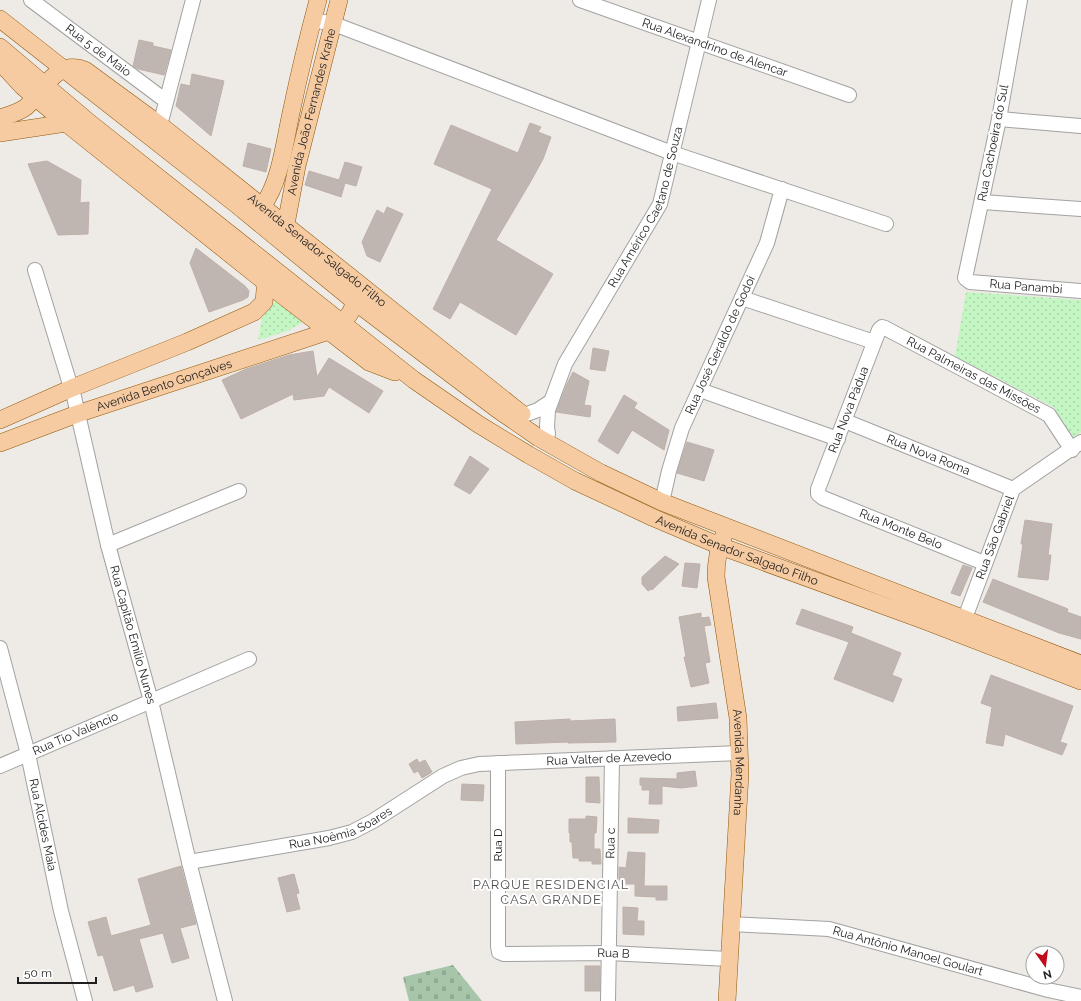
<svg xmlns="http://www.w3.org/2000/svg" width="1081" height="1001" font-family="Raleway,sans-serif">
	<defs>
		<pattern id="cemetery-stones" width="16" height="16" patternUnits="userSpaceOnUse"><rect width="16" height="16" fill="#a7c6a9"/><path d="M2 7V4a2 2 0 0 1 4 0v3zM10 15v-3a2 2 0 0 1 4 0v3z" fill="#8faa91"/></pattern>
		<pattern id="park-dots" width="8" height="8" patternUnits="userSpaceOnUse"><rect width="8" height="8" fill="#c4f6c4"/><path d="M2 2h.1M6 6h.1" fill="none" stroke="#a8d2a8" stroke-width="1.8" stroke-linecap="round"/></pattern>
	</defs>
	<rect width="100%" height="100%" fill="#eeeae5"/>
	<!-- cemetery -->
	<polygon fill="url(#cemetery-stones)" points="453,965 482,1001 409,1001 403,977"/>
	<!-- park -->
	<g fill="url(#park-dots)">
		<polygon points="966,292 1081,300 1081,432 1074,438 1053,407 955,356"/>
		<polygon points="277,298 305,321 288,331 258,340 262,318"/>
	</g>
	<!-- building -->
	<g fill="#bfb6b1" stroke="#bfb0a8">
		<polygon points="139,40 153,43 153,46 171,50 164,75 138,69 133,66"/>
		<polygon points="192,74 224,81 211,136 176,106 181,84 190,86"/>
		<polygon points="530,123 541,127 538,132 551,137 543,159 531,181 496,240 553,274 516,335 460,302 450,319 433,309 492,189 434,164 451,125 518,153"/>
		<polygon points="248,143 271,149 266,172 243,166"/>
		<polygon points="47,161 81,180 80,203 89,202 88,234 58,235 28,164"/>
		<polygon points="345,162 362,167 356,186 345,183 341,197 305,185 309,171 339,180"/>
		<polygon points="387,207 403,214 380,262 367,256 362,242 377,210 384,214"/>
		<polygon points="196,248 245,286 249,291 248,297 243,300 209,312 190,263"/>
		<polygon points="593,348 609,351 605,371 590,369"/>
		<polygon points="313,351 317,377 329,358 383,391 369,413 329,387 324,396 294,400 293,394 241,419 222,380 246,369 289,355"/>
		<polygon points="573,372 589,381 584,405 591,406 590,417 556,412 567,384"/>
		<polygon points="624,395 637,403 634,408 669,430 664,450 632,430 618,454 598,441"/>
		<polygon points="687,442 714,450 704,481 677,473"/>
		<polygon points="470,456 489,469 470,494 454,485"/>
		<polygon points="1025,520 1052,524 1048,555 1051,555 1048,580 1018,577 1023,544 1021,544"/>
		<polygon points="665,556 679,564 652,590 651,589 648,591 642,584 642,577"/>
		<polygon points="685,563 700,564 697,588 682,586"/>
		<polygon points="963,565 972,568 960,596 951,593"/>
		<polygon points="993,579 1068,609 1067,612 1081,617 1081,639 1059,633 983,602"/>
		<polygon points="802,609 853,627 851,633 901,653 892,675 902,679 893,702 834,679 849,642 796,624"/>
		<polygon points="701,613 701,618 709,617 711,625 704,626 710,662 705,663 709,683 691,687 684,657 686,657 679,617"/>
		<polygon points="991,675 1073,706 1060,742 1067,744 1062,755 1005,734 1003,746 986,743 992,707 981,703"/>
		<polygon points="716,703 718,718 678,721 677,707"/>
		<polygon points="570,719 570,721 615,719 616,742 568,743 568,742 516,744 515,722"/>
		<polygon points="417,759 419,763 425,760 432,772 422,778 418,771 414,773 409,764"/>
		<polygon points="695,771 697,786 681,788 662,786 662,804 649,804 650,790 642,790 642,785 640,785 640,778 677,779 677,773"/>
		<polygon points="586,777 599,777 600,803 586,802"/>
		<polygon points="462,784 484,785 483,801 461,800"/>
		<polygon points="586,816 597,817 596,833 594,833 594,849 600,849 601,864 592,864 592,861 579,861 579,858 573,858 572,842 570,842 570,833 569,833 569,819 586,819"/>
		<polygon points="628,818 659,820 658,833 628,833"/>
		<polygon points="628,852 645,853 644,886 667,886 667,900 656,900 656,897 635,896 635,884 626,884 626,880 619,880 619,867 626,868"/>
		<polygon points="181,866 196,924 180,928 189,958 172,963 163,933 139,939 153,987 136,992 134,985 114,991 103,955 98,956 88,922 106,917 111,936 151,925 138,879"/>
		<polygon points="294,874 299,893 296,894 300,909 287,912 278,878"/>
		<polygon points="623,907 638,908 637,921 644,921 644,935 623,934"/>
		<rect x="585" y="966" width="15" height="25"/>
	</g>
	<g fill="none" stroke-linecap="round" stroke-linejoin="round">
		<!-- minor casing -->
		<g stroke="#a2a2a2" stroke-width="16">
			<g id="minor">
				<path id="s1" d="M31,0l135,101"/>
				<path id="s2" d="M580,0l269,95"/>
				<path id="s3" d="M1020,0l-21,119 -34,159 5,4 111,9"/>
				<polyline points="313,20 334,24 672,153 886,224"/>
				<polyline points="999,119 1081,126"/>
				<polyline points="160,125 193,0"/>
				<polyline points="982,202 1081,209"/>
				<path id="s4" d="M35,270l34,111 3,7 36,157 43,156 38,161 36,139"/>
				<polyline points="742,298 874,342"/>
				<polyline points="700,390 838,439"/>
				<polyline points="524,415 538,410 550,402"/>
				<path id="s5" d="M845,421l168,68"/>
				<path id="s6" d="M548,434l-1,-7 1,-17 17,-46 95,-160 49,-204"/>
				<path id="s7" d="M662,502l7,-31 13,-43 85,-185 15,-54"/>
				<polyline points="108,545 239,491"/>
				<path id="s8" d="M984,563l-161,-65 -5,-4v-5l61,-159 3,-3 3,1 164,87 23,35"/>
				<path id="s9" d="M965,618l48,-129 68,-47"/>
				<path id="s10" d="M0,648l28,106 33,157 24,90"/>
				<path id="s11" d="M498,763v183l1,6 5,2 105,-1 120,6"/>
				<path id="s12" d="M0,766l249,-107"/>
				<path id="s13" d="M189,862l140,-24 23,-6 21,-11 70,-45 18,-8 18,-4 260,-11"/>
				<path id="s14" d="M731,924l98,5 219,61 33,7"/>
				<path id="s15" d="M608,1001l4,-243"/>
			</g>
		</g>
		<!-- major casing -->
		<g stroke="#905809" stroke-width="18">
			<g id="major">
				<polyline points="0,19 237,205 354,301 497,409 539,438 601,473 662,502 1081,664"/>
				<path id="s16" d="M0,47l91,77 323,256 64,44 51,31 46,26 79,37 66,28 203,74 158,61"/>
				<polyline points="0,62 22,86 66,123 265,282 369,362 395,372"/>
				<path id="s17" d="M0,118c9,-3 18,-5 26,-11 18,-16 30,-49 59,-37l75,55 362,289"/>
				<polyline points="0,133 66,123"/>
				<path d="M263,205c17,-22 22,-65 28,-92 8,-38 17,-76 27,-113"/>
				<path id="s18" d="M286,224l11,-58 42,-166"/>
				<polyline points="0,420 72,388 187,342 254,312 264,302 265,290 265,282"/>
				<path id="s19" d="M0,443l77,-29 252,-83c17,-12 27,-17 25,-40"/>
				<path id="s20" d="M724,535c-6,14 -8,27 -8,42l22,141 2,56 -13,227"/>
			</g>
		</g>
		<!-- minor -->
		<use href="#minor" stroke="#fff" stroke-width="14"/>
		<!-- major -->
		<use href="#major" stroke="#f6cba2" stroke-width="17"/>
	</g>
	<g text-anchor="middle" stroke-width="4" stroke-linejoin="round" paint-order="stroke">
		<!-- street labels -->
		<g font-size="12" fill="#1e1e1e" stroke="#fff">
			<text dy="4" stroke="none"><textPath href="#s2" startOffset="143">Rua Alexandrino de Alencar</textPath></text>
			<text dy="4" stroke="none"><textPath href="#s1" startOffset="84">Rua 5 de Maio</textPath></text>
			<text dy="4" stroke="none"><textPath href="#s18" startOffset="115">Avenida João Fernandes Krahe</textPath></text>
			<text transform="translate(993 143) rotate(-79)" y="4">Rua Cachoeira do Sul</text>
			<text dy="4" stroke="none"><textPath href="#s6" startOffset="251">Rua Américo Caetano de Souza</textPath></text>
			<text dy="4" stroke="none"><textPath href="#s17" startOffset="398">Avenida Senador Salgado Filho</textPath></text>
			<text dy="4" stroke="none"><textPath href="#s3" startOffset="346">Rua Panambi</textPath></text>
			<text dy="4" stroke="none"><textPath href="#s7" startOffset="168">Rua José Geraldo de Godoi</textPath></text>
			<text dy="4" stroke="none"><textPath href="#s8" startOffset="463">Rua Palmeiras das Missões</textPath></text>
			<text dy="4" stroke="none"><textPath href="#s19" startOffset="174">Avenida Bento Gonçalves</textPath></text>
			<text dy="4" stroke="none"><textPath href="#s8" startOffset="270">Rua Nova Pádua</textPath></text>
			<text dy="4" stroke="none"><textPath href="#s5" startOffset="90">Rua Nova Roma</textPath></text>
			<text transform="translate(901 529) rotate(22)" y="4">Rua Monte Belo</text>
			<text dy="4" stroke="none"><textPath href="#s9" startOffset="86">Rua São Gabriel</textPath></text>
			<text dy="4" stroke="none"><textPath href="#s16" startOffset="898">Avenida Senador Salgado Filho</textPath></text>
			<text dy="4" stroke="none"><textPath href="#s4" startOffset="378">Rua Capitão Emilio Nunes</textPath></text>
			<text dy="4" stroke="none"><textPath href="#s12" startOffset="82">Rua Tio Valêncio</textPath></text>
			<text dy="4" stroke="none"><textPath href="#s13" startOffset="441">Rua Valter de Azevedo</textPath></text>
			<text dy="4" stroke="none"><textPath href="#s20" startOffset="230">Avenida Mendanha</textPath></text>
			<text dy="4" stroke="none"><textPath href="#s10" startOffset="182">Rua Alcides Maia</textPath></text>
			<text dy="4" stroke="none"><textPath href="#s13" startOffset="156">Rua Noêmia Soares</textPath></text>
			<text dy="4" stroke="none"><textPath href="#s15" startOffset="158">Rua c</textPath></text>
			<text transform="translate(498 845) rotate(-90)" y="4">Rua D</text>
			<text dy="4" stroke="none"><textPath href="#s14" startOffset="180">Rua Antônio Manoel Goulart</textPath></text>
			<text dy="4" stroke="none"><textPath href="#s11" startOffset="304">Rua B</textPath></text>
		</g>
		<!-- neighbourhood labels -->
		<g font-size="13" letter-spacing="1" fill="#515151" stroke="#fff">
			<text x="551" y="889">PARQUE RESIDENCIAL<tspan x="551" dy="15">CASA GRANDE</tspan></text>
		</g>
	</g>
	<!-- north arrow -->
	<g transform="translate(1045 965) rotate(166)"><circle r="19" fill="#ffffff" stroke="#a5a5a5"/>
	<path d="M0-3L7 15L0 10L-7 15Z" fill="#c10b1a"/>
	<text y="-6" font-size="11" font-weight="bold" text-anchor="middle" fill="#1e1e1e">N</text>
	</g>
	<!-- scale -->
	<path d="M18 977v6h78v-6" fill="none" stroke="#1e1e1e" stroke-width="2"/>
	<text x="24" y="977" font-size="12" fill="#1e1e1e" stroke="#ffffff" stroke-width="3" paint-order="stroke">50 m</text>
</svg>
